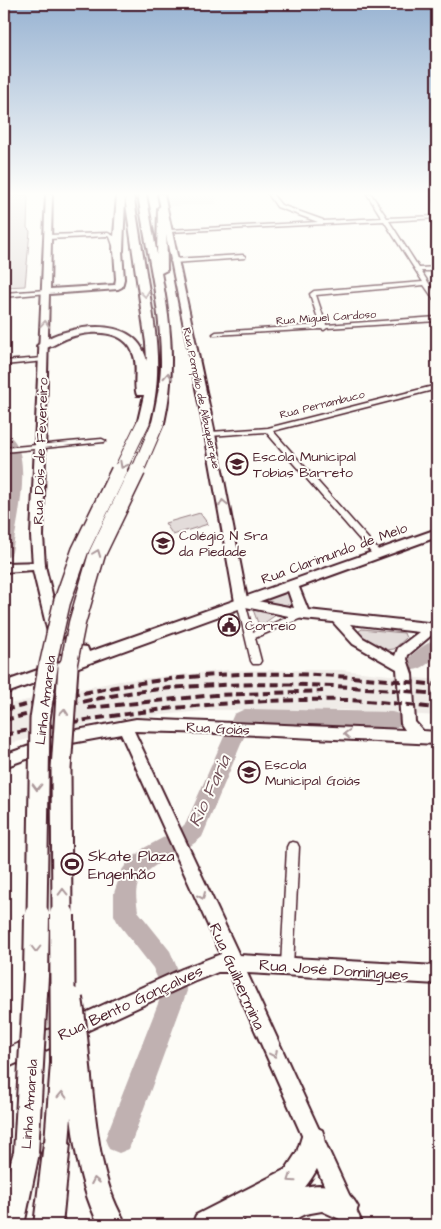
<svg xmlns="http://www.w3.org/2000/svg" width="441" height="1229" font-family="'Architects Daughter',sans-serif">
	<rect width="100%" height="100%" fill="#fdfcf7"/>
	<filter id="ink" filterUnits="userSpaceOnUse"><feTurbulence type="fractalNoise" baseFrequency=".02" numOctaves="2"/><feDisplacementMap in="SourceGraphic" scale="10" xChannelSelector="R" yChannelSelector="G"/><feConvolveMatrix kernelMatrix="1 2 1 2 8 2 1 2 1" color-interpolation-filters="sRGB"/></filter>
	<g filter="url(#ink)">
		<!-- built -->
		<g fill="#f0ece8">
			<polygon points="215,196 217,204 170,206 168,198"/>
			<polygon points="227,670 341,670 437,680 437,716 343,710 212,710 101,721 4,745 4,705 119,681"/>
		</g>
		<!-- green -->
		<g fill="#e3dcda" stroke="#967e82">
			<polygon points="28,195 27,228 30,231 25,286 4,287 4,197"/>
			<polygon points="200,513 208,524 173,535 165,523"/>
			<polygon points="286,591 289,592 294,602 263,624 258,623 252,607 262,598"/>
			<polygon points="362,629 404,633 406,638 394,649 386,650 359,635 359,631"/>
		</g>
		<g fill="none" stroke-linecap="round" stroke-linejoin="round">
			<!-- river -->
			<g fill="#c0b1b1" fill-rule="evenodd">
				<path d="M4,434c33,8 12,94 8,118l-2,4 -6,2v-49l4,-41 -1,-12 -3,-10z"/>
				<path d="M437,639v17c-9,7 -17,17 -30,13l-2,-5c5,-10 21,-21 32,-25z"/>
				<path d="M245,709l147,3 7,2 3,6 -3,6 -7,2 -143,-3 -47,112c-17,17 -57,25 -65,50 -2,7 0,16 1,24l32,40 17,40 -58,158 -10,4 -10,-4 -4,-10 58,-148 -10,-23 -35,-45 -4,-8v-22l8,-23 6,-8 16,-14 37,-20 5,-5 48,-109z"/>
			</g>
			<!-- street casing -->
			<g stroke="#4a1f2b" stroke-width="3">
				<g id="street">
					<polygon points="268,194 272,194 281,205 323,220 323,221 382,218 367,194 371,194 387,218 437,216 437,218 389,221 419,268 437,267 437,271 421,271 437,296 437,302 435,301 424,285 316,295 326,325 437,317 437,321 327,328 324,330 321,329 214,335 213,334 216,332 320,325 310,294 314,291 423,282 384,221 169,232 167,231 169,230 318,222 277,207"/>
					<polygon points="430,194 434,194 437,199 437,203 435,203"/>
					<polygon points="108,233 114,236 119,251 115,251 110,237 107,236 48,239 45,237 48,235"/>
					<polygon points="243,255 245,256 245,258 173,263 170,261 173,259"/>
					<polygon points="46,290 49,292 48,293 4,297 4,293"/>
					<polygon points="43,358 46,360 45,361 4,365 4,361"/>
					<polygon points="437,385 437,389 273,431 380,552 381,554 377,557 374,556 266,432 210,436 207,434 210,432 268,428"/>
					<polygon points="102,439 106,441 104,442 4,452 4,448"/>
					<polygon points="241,599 245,602 253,632 300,612 303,611 307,614 306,616 255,638 261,661 259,664 253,664 251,661 237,602"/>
					<polygon points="293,842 297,843 299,847 293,966 291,970 287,972 283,970 281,966 287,847 289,843"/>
				</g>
			</g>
			<!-- secondary casing -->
			<g stroke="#4a1f2b" stroke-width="4">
				<g id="secondary">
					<polygon points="4,194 11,194 4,196"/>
					<polygon points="46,194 52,194 50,289 115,285 116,279 114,251 118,249 122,251 124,279 122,287 118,289 49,294 43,536 45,565 39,569 33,565 31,536"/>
					<path d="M158,194h6l51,240 32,165 47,9 -8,-23 6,-4 6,4 10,25 129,14v10l-3,-1 -26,22 -1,4 5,15 3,48 8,9 14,1v12l-222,-11 -81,-2 105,224 198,11v18l-190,-11 116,252h-21l-113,-253h-11l-25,10 -189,87v-19l178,-81 39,-15 -100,-220 -49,9 -68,24v-12l68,-24 64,-12 269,11 -4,-6 -4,-55 -44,-25 -20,-22 -30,-3 -62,-13 -6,-4 -30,-168zM350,624l69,8 -21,16 -3,8 -32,-18z"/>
				</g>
			</g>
			<!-- primary casing -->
			<g stroke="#4a1f2b" stroke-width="4">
				<path id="primary" d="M437,529v8l-433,157v-12l73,-26c-10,-1 -21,-2 -26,-11l-18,-75 -29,2v-9l40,-1 20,80 5,3 18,2 2,5z"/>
			</g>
			<!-- highway casing -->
			<g stroke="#4a1f2b" stroke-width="4">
				<g id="highway">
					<path d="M117,194h16c5,30 10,61 15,91 8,48 15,87 2,136l-6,4 -6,-4 6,-26h-7c-4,-9 1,-27 -3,-39 -8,-28 -44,-26 -66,-18 -9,3 -16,9 -25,11l-6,-3c7,-7 19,-12 28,-14 31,-9 73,-9 82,29l-1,-18 -21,-146 -2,54 -5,3 -5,-3z"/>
					<path d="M138,194h8l11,61 1,-47 4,-3 4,3 1,62 -6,3c10,52 15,97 3,150l-6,4 -6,-4c4,-19 8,-37 9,-57 1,-58 -15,-115 -23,-172z"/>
					<path d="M313,1126l9,4c8,19 -5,42 -17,57 19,-5 44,0 53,20l-4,10 -10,4 -22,-10 -17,3 -22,11h-40l3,-6 -13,6h-41l4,-10 90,-46 11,-17 7,-22z"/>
					<polygon points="57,1130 66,1134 70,1143 62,1225 34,1225 44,1143 48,1134"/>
					<path d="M26,1140l9,4 4,9 -15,72h-20c0,-28 2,-55 13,-81z"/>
				</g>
			</g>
			<!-- street -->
			<use href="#street" fill="#fdfcf7" fill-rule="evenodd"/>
			<!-- secondary -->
			<use href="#secondary" fill="#fdfcf7" fill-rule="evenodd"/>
			<!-- primary -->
			<use href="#primary" fill="#fdfcf7" fill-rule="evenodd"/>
			<!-- highway -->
			<use href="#highway" fill="#fdfcf7" fill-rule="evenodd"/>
			<!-- rail -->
			<g stroke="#4a1f2b" stroke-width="4" stroke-dasharray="9 4.5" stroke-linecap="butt">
				<polyline points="88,708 215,695 323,691"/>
				<path d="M4,710c70,-16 141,-31 213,-35 74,-4 147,2 220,10"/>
				<path d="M4,720c52,-12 104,-26 156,-31 92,-9 185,-4 277,5"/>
				<path d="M4,735c113,-23 227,-37 342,-35 31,1 61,5 91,8"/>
			</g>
			<!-- highway-bridge-far3 casing -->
			<g stroke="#4a1f2b" stroke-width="14" stroke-linecap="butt">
				<g id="highway-bridge-far3">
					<polyline points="119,472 144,421"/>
					<polyline points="137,472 158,423"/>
				</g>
			</g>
			<!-- highway-bridge-far2 casing -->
			<g stroke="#4a1f2b" stroke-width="19" stroke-linecap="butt">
				<g id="highway-bridge-far2">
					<polyline points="47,668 62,602 80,551 119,471"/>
					<polyline points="68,668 77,623 97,554 137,471"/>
				</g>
			</g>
			<!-- highway-bridge-far1 casing -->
			<g stroke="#4a1f2b" stroke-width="23" stroke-linecap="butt">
				<g id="highway-bridge-far1">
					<polyline points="37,916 40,719 48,667"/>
					<polyline points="62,916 61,769 68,667"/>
				</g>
			</g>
			<!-- highway-bridge casing -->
			<g stroke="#4a1f2b" stroke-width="28" stroke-linecap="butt">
				<g id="highway-bridge">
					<path d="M70,999c12,68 8,168 43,226"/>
					<polyline points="57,1143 63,1063 62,915"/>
					<polyline points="26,1153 36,976 37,915"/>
				</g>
			</g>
			<!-- highway-bridge-far3 -->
			<use href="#highway-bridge-far3" stroke="#fdfcf7" stroke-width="12"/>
			<!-- highway-bridge-far2 -->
			<use href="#highway-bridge-far2" stroke="#fdfcf7" stroke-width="16"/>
			<!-- highway-bridge-far1 -->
			<use href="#highway-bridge-far1" stroke="#fdfcf7" stroke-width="19"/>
			<!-- highway-bridge -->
			<use href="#highway-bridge" stroke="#fdfcf7" stroke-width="24"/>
		</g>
		<!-- one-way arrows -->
		<defs><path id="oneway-chevron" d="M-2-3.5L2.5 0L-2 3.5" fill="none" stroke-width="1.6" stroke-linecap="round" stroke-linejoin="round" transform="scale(1.25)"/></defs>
		<g stroke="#ac999b">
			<use href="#oneway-chevron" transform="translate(145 294) rotate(82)"/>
			<use href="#oneway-chevron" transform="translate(45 324) rotate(-86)"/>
			<use href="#oneway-chevron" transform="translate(168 376) rotate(-87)"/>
			<use href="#oneway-chevron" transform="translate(123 465) rotate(118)"/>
			<use href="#oneway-chevron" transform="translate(223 503) rotate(-101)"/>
			<use href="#oneway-chevron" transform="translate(97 553) rotate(-69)"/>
			<use href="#oneway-chevron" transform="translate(64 712) rotate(-85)"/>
			<use href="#oneway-chevron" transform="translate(347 734) rotate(-177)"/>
			<use href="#oneway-chevron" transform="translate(37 787) rotate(91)"/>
			<use href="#oneway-chevron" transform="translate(63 892) rotate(-91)"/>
			<use href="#oneway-chevron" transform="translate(202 896) rotate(66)"/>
			<use href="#oneway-chevron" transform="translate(36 949) rotate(90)"/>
			<use href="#oneway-chevron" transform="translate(274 1054) rotate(65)"/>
			<use href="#oneway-chevron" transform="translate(62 1095) rotate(-88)"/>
			<use href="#oneway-chevron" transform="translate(291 1179) rotate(146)"/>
			<use href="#oneway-chevron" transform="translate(95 1181) rotate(-101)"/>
		</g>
	</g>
	<!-- sky -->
	<linearGradient id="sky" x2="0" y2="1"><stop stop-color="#98b3d2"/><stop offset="0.53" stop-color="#fefefb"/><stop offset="1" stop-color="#fefefb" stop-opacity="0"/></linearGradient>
	<rect width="441" height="366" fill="url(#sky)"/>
	<!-- icons -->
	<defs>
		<g id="school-ring" transform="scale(1.125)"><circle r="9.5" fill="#fdfcf7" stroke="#4a1f2b" stroke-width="1.5"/><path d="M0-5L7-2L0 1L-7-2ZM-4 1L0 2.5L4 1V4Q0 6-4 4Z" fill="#4a1f2b"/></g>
		<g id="civic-ring" transform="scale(1.125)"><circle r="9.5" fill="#fdfcf7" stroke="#4a1f2b" stroke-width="1.5"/><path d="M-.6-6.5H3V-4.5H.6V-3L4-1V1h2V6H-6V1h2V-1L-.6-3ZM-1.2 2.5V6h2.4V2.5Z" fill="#4a1f2b"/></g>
		<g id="stadium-ring" transform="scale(1.125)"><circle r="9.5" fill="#fdfcf7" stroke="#4a1f2b" stroke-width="1.5"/><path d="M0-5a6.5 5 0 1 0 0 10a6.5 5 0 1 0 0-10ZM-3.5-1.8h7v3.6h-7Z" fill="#4a1f2b"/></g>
	</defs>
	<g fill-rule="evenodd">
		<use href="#school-ring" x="237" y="464"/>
		<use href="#school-ring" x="163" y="543"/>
		<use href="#civic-ring" x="229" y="625"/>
		<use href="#school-ring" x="249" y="772"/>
		<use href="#stadium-ring" x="72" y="864"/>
	</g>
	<g text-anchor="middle" stroke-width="4" stroke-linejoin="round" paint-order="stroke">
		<!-- far-street labels -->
		<g font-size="11" fill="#4a1f2b" stroke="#fdfcf7">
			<text transform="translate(326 317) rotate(-4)" y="4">Rua Miguel Cardoso</text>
			<text transform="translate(202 398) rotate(78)" y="4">Rua Pompílio de Albuquerque</text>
			<text transform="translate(322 404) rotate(-14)" y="4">Rua Pernambuco</text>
		</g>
		<!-- street labels -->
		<g font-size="14" fill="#4a1f2b" stroke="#fdfcf7">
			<text transform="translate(40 451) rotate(-88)" y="5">Rua Dois de Fevereiro</text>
			<text transform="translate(334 553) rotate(-20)" y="5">Rua Clarimundo de Melo</text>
			<text transform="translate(45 700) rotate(-83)" y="5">Linha Amarela</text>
			<text transform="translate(218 728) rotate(3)" y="5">Rua Goiás</text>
			<text transform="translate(29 1104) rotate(-86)" y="5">Linha Amarela</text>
		</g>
		<!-- poi labels -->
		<g font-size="14" fill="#4a1f2b" stroke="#fdfcf7" text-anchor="start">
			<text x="253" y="461">Escola Municipal<tspan x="253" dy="16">Tobias Barreto</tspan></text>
			<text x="179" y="540">Colégio N Sra<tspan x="179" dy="16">da Piedade</tspan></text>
			<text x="245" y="630">Correio</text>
			<text x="265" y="769">Escola<tspan x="265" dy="16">Municipal Goiás</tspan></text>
		</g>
		<!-- near-poi labels -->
		<g font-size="16" fill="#4a1f2b" stroke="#fdfcf7" text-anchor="start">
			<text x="88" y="861">Skate Plaza<tspan x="88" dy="18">Engenhão</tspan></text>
		</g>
		<!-- near-street labels -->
		<g font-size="16" fill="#4a1f2b" stroke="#fdfcf7">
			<text transform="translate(334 969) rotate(4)" y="6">Rua José Domingues</text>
			<text transform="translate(238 976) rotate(66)" y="6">Rua Guilhermina</text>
			<text transform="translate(130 1002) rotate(-25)" y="6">Rua Bento Gonçalves</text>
		</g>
		<!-- near-water labels -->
		<g font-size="18" font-style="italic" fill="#73525a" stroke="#fdfcf7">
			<text transform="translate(209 791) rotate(-65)" y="6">Rio Faria</text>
		</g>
	</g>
	<!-- margin -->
	<rect width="441" height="1229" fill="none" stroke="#fdfcf7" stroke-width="20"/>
	<rect x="10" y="10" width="421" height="1209" fill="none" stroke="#4a1f2b" stroke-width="2" filter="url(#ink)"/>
</svg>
